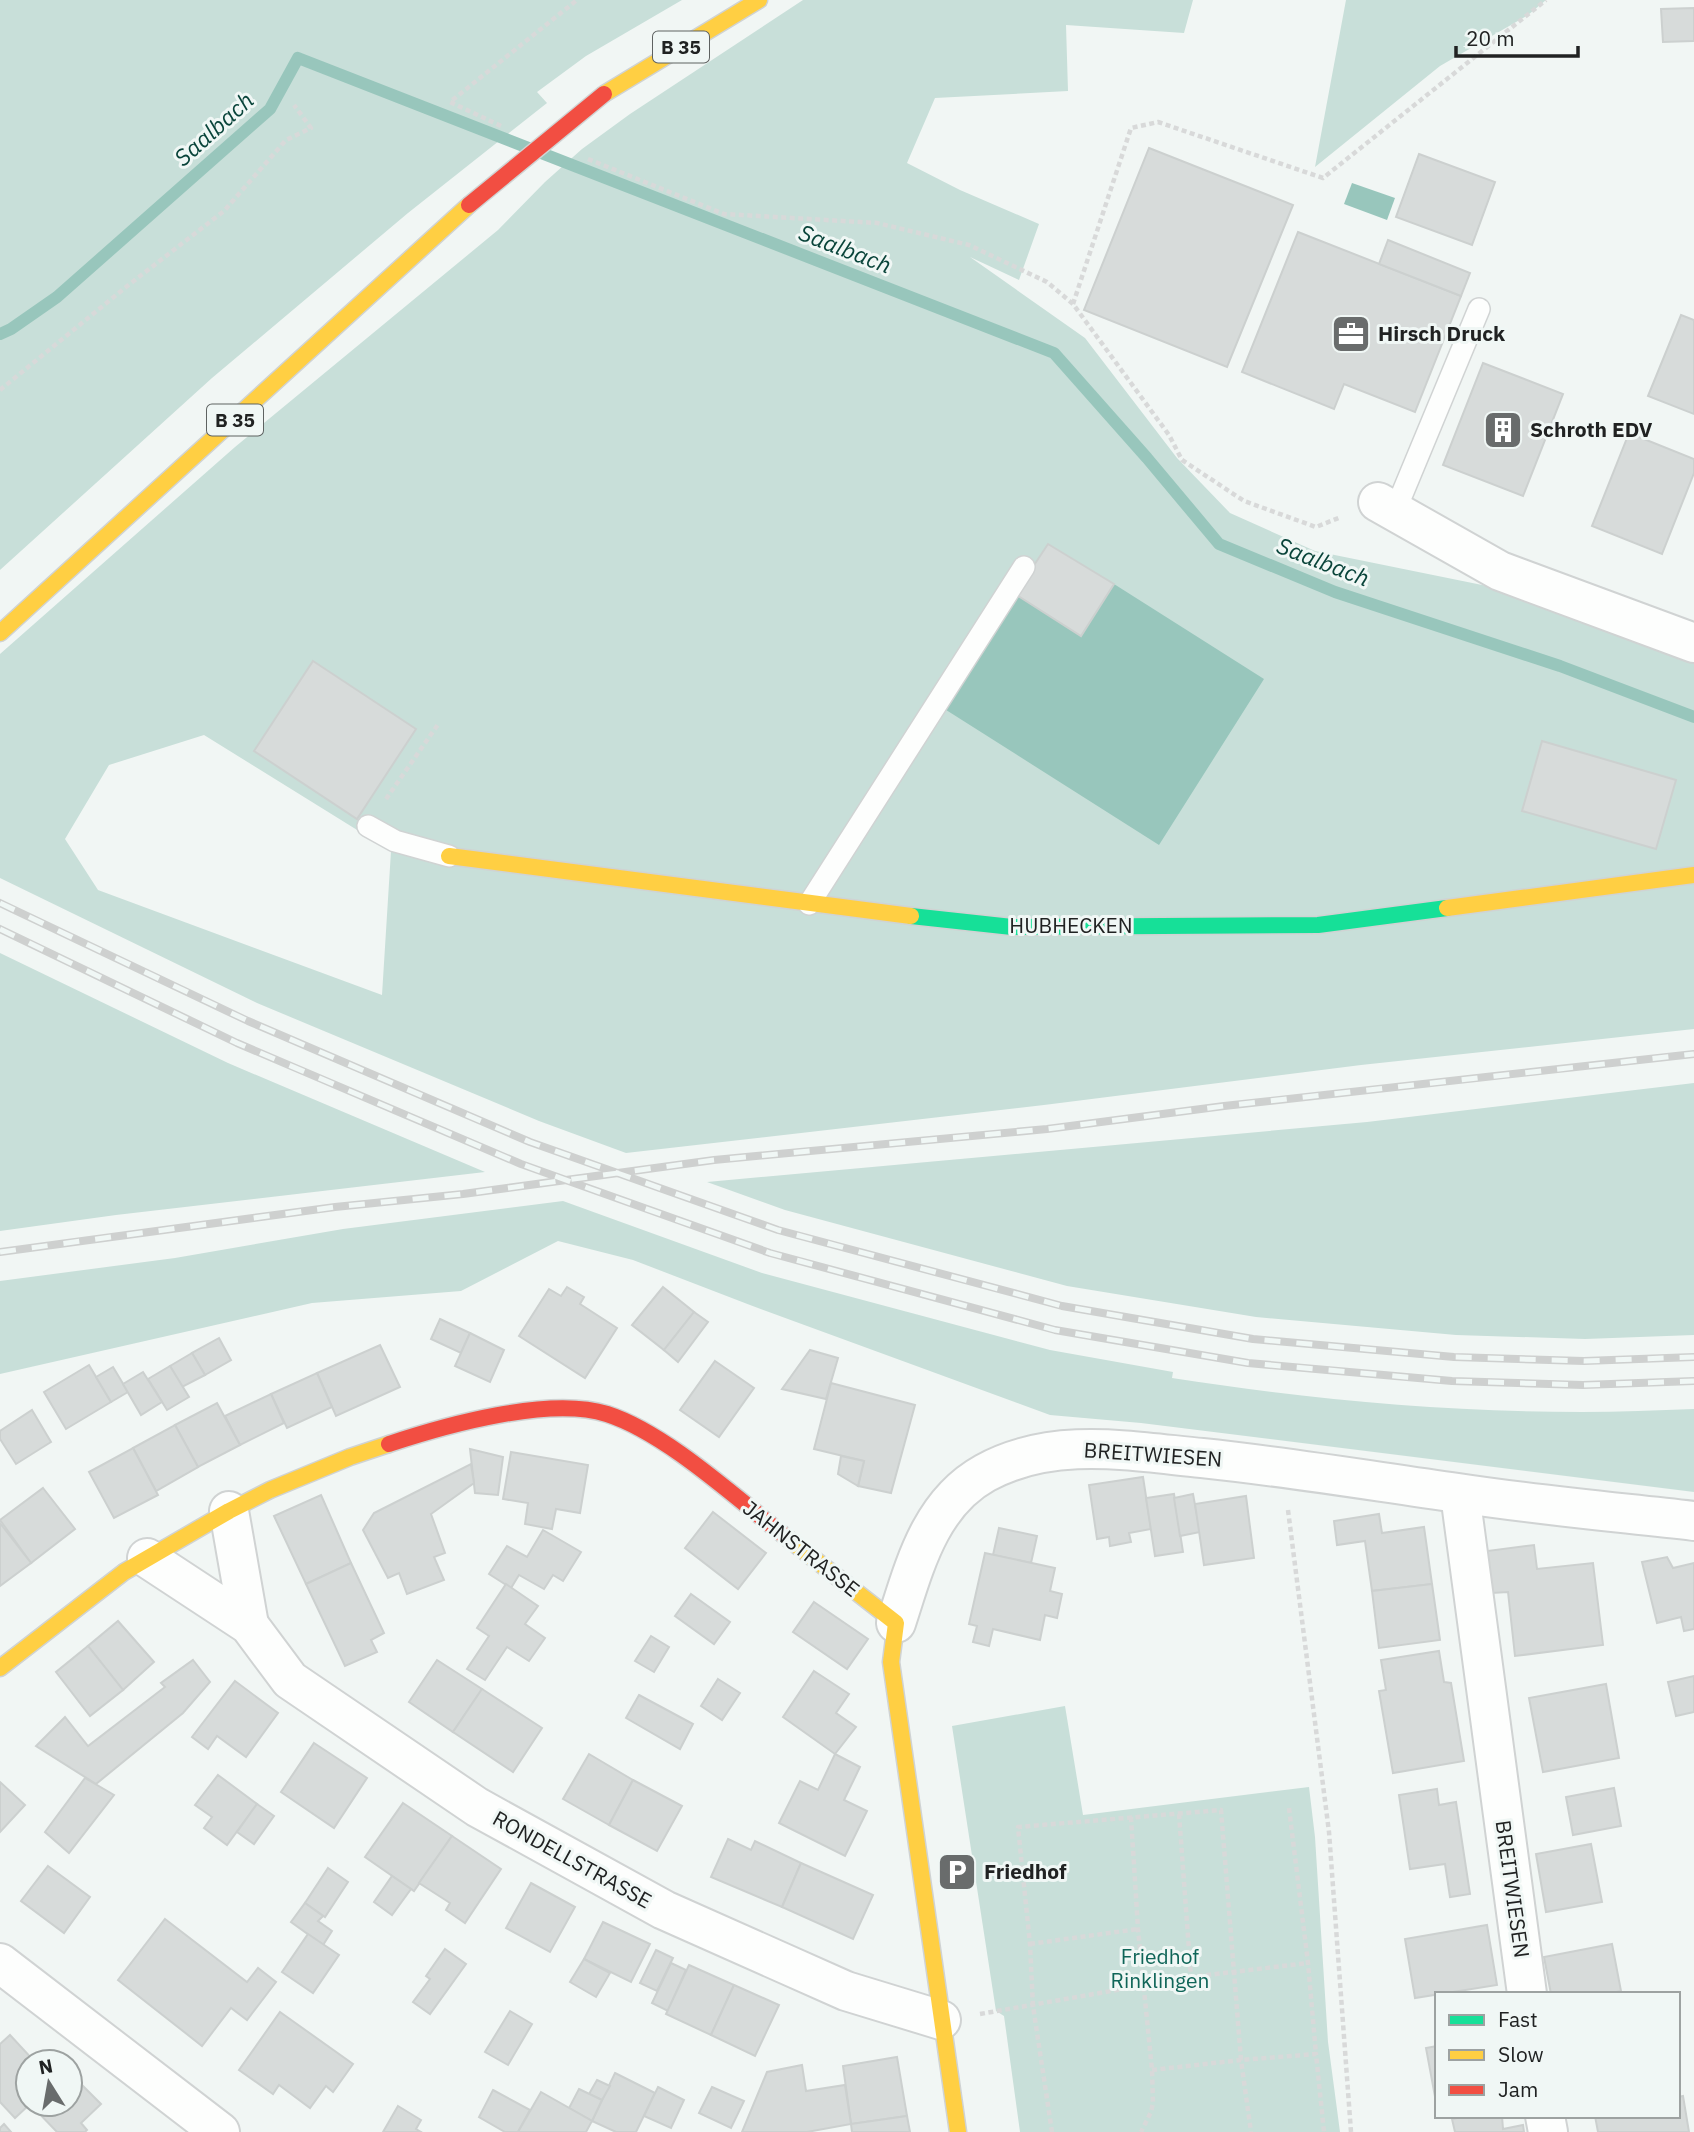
<svg xmlns="http://www.w3.org/2000/svg" width="1694" height="2132" font-family="'IBM Plex Sans',sans-serif">
	<rect width="100%" height="100%" fill="#f1f6f4"/>
	<!-- green -->
	<g fill="#c8dfd9" fill-rule="evenodd">
		<polygon points="0,0 682,0 586,56 537,92 547,103 408,213 212,378 0,570"/>
		<path d="M803,0h390l-9,33 -118,-8 2,66 -133,7 -28,65 53,27 79,34 -20,56 -49,-23 115,81 92,120 53,55 85,38 177,36 202,73v369l-333,36 -317,40 -418,48 -87,-32 -282,-118 -257,-125v-224l235,-207 263,-217 47,-48 37,-33 48,-35zM204,735l187,116 -9,144 -284,-105 -33,-51 44,-74z"/>
		<polygon points="1346,0 1546,0 1528,15 1440,66 1315,167"/>
		<polygon points="0,953 228,1063 485,1172 116,1215 0,1231"/>
		<polygon points="1694,1083 1694,1335 1585,1339 1456,1335 1256,1317 1067,1286 785,1210 707,1182 1367,1122"/>
		<path d="M563,1201l199,72 288,77 123,22 -1,6c135,21 273,34 410,34 37,0 75,-2 112,-3v83l-553,-69 -91,-8 -300,-110 -117,-45 -75,-19 -97,50 -149,12 -312,71v-93l175,-23 168,-29z"/>
		<polygon points="1065,1706 1083,1815 1309,1787 1315,1837 1328,2042 1340,2132 1020,2132 1004,2016 996,2011 952,1726"/>
	</g>
	<!-- water -->
	<g fill="#98c6bc">
		<polygon points="1352,183 1395,198 1387,220 1344,204"/>
		<polygon points="1114,584 1264,679 1159,845 943,708 1015,594 1081,636"/>
	</g>
	<g fill="none" stroke-linecap="round" stroke-linejoin="round">
		<!-- stream -->
		<polyline stroke="#98c6bc" stroke-width="12" points="0,334 11,329 57,297 270,109 298,58 1054,353 1147,458 1219,544 1335,592 1560,666 1694,717"/>
	</g>
	<!-- building -->
	<g fill="#d7dbda" stroke="#ccd0cf" stroke-width="2">
		<polygon points="1694,8 1694,41 1663,42 1661,9"/>
		<polygon points="1149,148 1293,205 1227,367 1084,310"/>
		<polygon points="1419,154 1495,182 1472,245 1396,217"/>
		<polygon points="1298,232 1461,296 1415,412 1344,384 1334,409 1242,372"/>
		<polygon points="1388,240 1470,273 1461,296 1379,264"/>
		<polygon points="1681,315 1694,320 1694,414 1648,396"/>
		<polygon points="1483,363 1563,394 1523,496 1443,465"/>
		<polygon points="1629,433 1694,459 1694,473 1662,554 1592,526"/>
		<polygon points="1048,544 1114,584 1081,636 1015,594"/>
		<polygon points="313,661 416,729 357,819 254,751"/>
		<polygon points="1542,741 1676,780 1656,849 1522,811"/>
		<polygon points="567,1287 584,1297 580,1304 617,1328 585,1378 519,1336 549,1289 561,1296"/>
		<polygon points="663,1287 694,1312 664,1350 632,1325"/>
		<polygon points="694,1312 708,1322 678,1362 664,1350"/>
		<polygon points="440,1319 470,1333 461,1353 431,1339"/>
		<polygon points="470,1333 504,1350 490,1382 455,1366"/>
		<polygon points="219,1338 231,1360 205,1375 192,1353"/>
		<polygon points="380,1345 400,1387 336,1416 317,1373"/>
		<polygon points="810,1350 838,1358 826,1399 782,1389"/>
		<polygon points="192,1353 205,1375 182,1387 170,1366"/>
		<polygon points="715,1361 754,1388 719,1437 680,1410"/>
		<polygon points="89,1365 111,1402 66,1429 44,1392"/>
		<polygon points="170,1366 189,1397 167,1410 148,1379"/>
		<polygon points="113,1367 128,1392 111,1402 96,1377"/>
		<polygon points="143,1372 162,1402 141,1415 123,1384"/>
		<polygon points="317,1373 332,1407 287,1428 271,1394"/>
		<polygon points="831,1383 915,1405 891,1493 858,1486 864,1461 814,1449"/>
		<polygon points="271,1394 284,1423 240,1445 225,1416"/>
		<polygon points="217,1403 240,1445 198,1467 175,1425"/>
		<polygon points="32,1410 51,1442 16,1464 0,1439 0,1431"/>
		<polygon points="175,1425 198,1467 156,1491 133,1448"/>
		<polygon points="133,1448 158,1495 114,1518 89,1472"/>
		<polygon points="470,1449 503,1457 498,1495 475,1493"/>
		<polygon points="511,1452 588,1465 580,1513 556,1509 552,1529 525,1524 528,1503 503,1499"/>
		<polygon points="841,1456 864,1461 858,1486 838,1474"/>
		<polygon points="471,1464 474,1483 431,1514 445,1553 434,1557 444,1580 407,1594 399,1573 388,1578 363,1530 374,1513"/>
		<polygon points="1143,1477 1151,1529 1129,1533 1131,1542 1110,1546 1109,1537 1097,1539 1089,1485"/>
		<polygon points="43,1488 75,1529 31,1563 0,1520"/>
		<polygon points="1174,1494 1183,1552 1155,1556 1146,1498"/>
		<polygon points="1193,1494 1200,1532 1180,1536 1174,1498"/>
		<polygon points="321,1495 351,1563 306,1584 274,1516"/>
		<polygon points="1246,1496 1254,1558 1204,1565 1195,1504"/>
		<polygon points="713,1512 766,1553 738,1589 685,1548"/>
		<polygon points="1379,1514 1382,1533 1424,1527 1432,1584 1372,1591 1365,1541 1337,1545 1334,1521"/>
		<polygon points="0,1523 31,1563 0,1586"/>
		<polygon points="999,1528 1037,1536 1031,1563 993,1555"/>
		<polygon points="543,1530 581,1552 563,1581 553,1575 544,1589 519,1575 511,1588 489,1574 507,1546 527,1557"/>
		<polygon points="1534,1545 1537,1569 1593,1563 1603,1645 1515,1656 1508,1592 1492,1593 1487,1551"/>
		<polygon points="985,1553 1055,1568 1050,1591 1062,1594 1057,1618 1045,1615 1040,1640 993,1629 989,1646 973,1642 977,1626 969,1624"/>
		<polygon points="1667,1557 1673,1568 1694,1563 1694,1629 1684,1631 1681,1617 1657,1623 1642,1562"/>
		<polygon points="351,1563 384,1633 371,1640 377,1652 345,1666 306,1584"/>
		<polygon points="506,1584 538,1606 525,1624 545,1638 529,1661 507,1647 485,1680 467,1669 489,1636 477,1628"/>
		<polygon points="1432,1584 1440,1640 1379,1648 1372,1591"/>
		<polygon points="691,1594 730,1622 714,1644 675,1616"/>
		<polygon points="814,1602 868,1639 847,1669 793,1632"/>
		<polygon points="118,1621 154,1662 123,1690 88,1646"/>
		<polygon points="651,1636 669,1647 654,1672 635,1661"/>
		<polygon points="88,1646 123,1690 90,1716 56,1672"/>
		<polygon points="1439,1651 1444,1682 1451,1683 1464,1761 1393,1773 1379,1691 1386,1690 1381,1660"/>
		<polygon points="193,1660 210,1682 183,1713 96,1784 36,1746 65,1717 88,1746 165,1687 161,1683"/>
		<polygon points="437,1660 482,1689 453,1732 409,1702"/>
		<polygon points="814,1671 849,1694 836,1713 856,1727 835,1754 783,1717"/>
		<polygon points="1694,1676 1694,1712 1676,1716 1668,1682"/>
		<polygon points="718,1679 740,1693 722,1720 701,1706"/>
		<polygon points="235,1681 278,1713 246,1757 217,1736 208,1749 192,1737"/>
		<polygon points="1606,1684 1619,1758 1543,1772 1529,1698"/>
		<polygon points="482,1689 542,1728 513,1772 453,1732"/>
		<polygon points="639,1695 693,1724 680,1749 626,1718"/>
		<polygon points="314,1743 367,1778 334,1828 281,1792"/>
		<polygon points="589,1754 633,1780 609,1825 563,1799"/>
		<polygon points="835,1754 860,1767 844,1800 867,1811 845,1856 779,1823 800,1781 818,1790"/>
		<polygon points="218,1775 257,1804 227,1845 204,1828 212,1817 195,1805"/>
		<polygon points="85,1778 114,1795 69,1853 45,1832"/>
		<polygon points="633,1780 682,1806 657,1851 609,1825"/>
		<polygon points="0,1782 25,1805 0,1832"/>
		<polygon points="1614,1788 1621,1826 1573,1835 1566,1797"/>
		<polygon points="1437,1789 1439,1805 1456,1802 1470,1894 1450,1897 1445,1864 1410,1869 1399,1795"/>
		<polygon points="403,1803 452,1836 414,1891 365,1857"/>
		<polygon points="257,1804 274,1816 254,1844 237,1832"/>
		<polygon points="452,1836 501,1869 465,1923 446,1910 450,1903 419,1883"/>
		<polygon points="728,1839 751,1850 755,1841 801,1863 782,1907 711,1877"/>
		<polygon points="1591,1844 1602,1902 1546,1912 1536,1854"/>
		<polygon points="801,1863 873,1895 853,1939 782,1907"/>
		<polygon points="48,1866 90,1897 64,1933 21,1901"/>
		<polygon points="328,1868 348,1882 325,1917 305,1903"/>
		<polygon points="392,1876 411,1889 392,1915 374,1902"/>
		<polygon points="531,1883 575,1907 550,1952 506,1928"/>
		<polygon points="305,1903 323,1916 318,1921 332,1931 323,1945 291,1922"/>
		<polygon points="165,1919 247,1982 258,1968 276,1982 247,2020 231,2008 202,2046 118,1980"/>
		<polygon points="603,1922 650,1944 631,1982 584,1959"/>
		<polygon points="1487,1925 1497,1985 1415,1998 1405,1939"/>
		<polygon points="308,1934 339,1955 313,1993 282,1972"/>
		<polygon points="1612,1944 1621,1991 1607,1994 1551,1994 1544,1957"/>
		<polygon points="445,1949 466,1964 430,2014 413,2002 430,1979 426,1976"/>
		<polygon points="656,1950 673,1958 657,1991 640,1983"/>
		<polygon points="584,1959 610,1973 596,1997 570,1982"/>
		<polygon points="671,1963 686,1970 668,2011 652,2003"/>
		<polygon points="689,1965 734,1985 711,2035 666,2014"/>
		<polygon points="734,1985 779,2005 755,2056 711,2035"/>
		<polygon points="510,2011 532,2024 508,2065 485,2052"/>
		<polygon points="280,2012 353,2064 333,2092 326,2086 310,2108 279,2085 273,2094 239,2070"/>
		<polygon points="10,2035 35,2062 28,2062 28,2104 30,2104 15,2118 0,2102 0,2044"/>
		<polygon points="1437,2046 1437,2102 1436,2102 1426,2048"/>
		<polygon points="897,2057 907,2116 851,2124 843,2066"/>
		<polygon points="802,2065 806,2091 845,2085 851,2124 807,2132 742,2132 767,2072"/>
		<polygon points="70,2073 101,2104 81,2123 87,2130 85,2132 57,2132 30,2104 70,2104"/>
		<polygon points="615,2073 655,2093 636,2132 616,2132 592,2121"/>
		<polygon points="597,2080 610,2086 602,2100 589,2094"/>
		<polygon points="658,2087 684,2100 671,2128 644,2116"/>
		<polygon points="712,2087 744,2101 731,2128 699,2113"/>
		<polygon points="579,2089 602,2100 592,2121 569,2108"/>
		<polygon points="493,2090 530,2110 518,2132 505,2132 479,2117"/>
		<polygon points="541,2092 592,2121 586,2132 518,2132"/>
		<polygon points="1683,2096 1689,2132 1598,2132 1595,2116 1678,2116 1678,2097"/>
		<polygon points="398,2106 421,2120 416,2129 421,2132 383,2132"/>
		<polygon points="907,2116 910,2132 852,2132 851,2124"/>
		<polygon points="1467,2116 1502,2116 1503,2129 1523,2125 1524,2132 1455,2132 1452,2119"/>
		<polygon points="4,2124 11,2132 0,2132 0,2128"/>
	</g>
	<g fill="none" stroke-linecap="round" stroke-linejoin="round">
		<!-- lane casing -->
		<g stroke="#d0d3d3" stroke-width="24">
			<g id="lane">
				<polyline points="1395,511 1479,309"/>
				<polyline points="368,826 395,841 449,856"/>
				<polyline points="809,904 1024,567"/>
			</g>
		</g>
		<!-- street casing -->
		<g stroke="#d0d3d3" stroke-width="42">
			<g id="street">
				<polyline points="1378,502 1500,571 1694,643"/>
				<polyline points="1460,1494 1527,1994"/>
				<polyline points="229,1511 249,1625"/>
				<polyline points="147,1558 249,1625 290,1680 477,1807 664,1910 846,1991 941,2020"/>
				<path d="M896,1623c18,-55 33,-119 89,-150 67,-37 144,-22 217,-15 86,9 170,23 256,35 78,12 157,19 236,28"/>
				<polyline points="0,1963 220,2132"/>
				<polyline points="1545,2116 1548,2132"/>
			</g>
		</g>
		<!-- fast casing -->
		<g stroke="#d0d3d3" stroke-width="19">
			<polyline id="fast" points="911,916 1012,927 1318,925 1447,908"/>
		</g>
		<!-- slow casing -->
		<g stroke="#d0d3d3" stroke-width="19">
			<g id="slow">
				<polyline points="604,94 759,0"/>
				<polyline points="0,633 469,205"/>
				<polyline points="449,856 911,916"/>
				<polyline points="1447,908 1694,875"/>
				<polyline points="786,1537 896,1623 891,1662 958,2132"/>
				<polyline points="0,1668 124,1572 229,1511 270,1490 350,1457 389,1444"/>
			</g>
		</g>
		<!-- jam casing -->
		<g stroke="#d0d3d3" stroke-width="19">
			<path id="jam" d="M389,1444c57,-19 160,-48 218,-30 59,19 129,84 179,123"/>
		</g>
		<!-- path -->
		<g stroke="#d8d9d9" stroke-width="4.5" stroke-dasharray="5 3.5" stroke-linecap="butt">
			<polyline points="501,126 450,102 577,0"/>
			<polyline points="588,159 724,214 877,223 969,245 1047,282 1073,304 1169,435 1182,460 1244,501 1316,527 1341,517"/>
			<polyline points="1073,304 1131,128 1158,122 1323,178 1546,0"/>
			<polyline points="0,390 126,287 224,211 286,140 311,128 294,105"/>
			<polyline points="386,799 439,723"/>
			<polyline points="1288,1510 1329,1832 1351,2132"/>
			<polyline points="1289,1808 1308,1963 1316,2054"/>
			<polyline points="1179,1814 1191,1977"/>
			<polyline points="1131,1817 1138,1929 1152,2070 1153,2103 1151,2112 1141,2132"/>
			<polyline points="1030,1944 1138,1929"/>
			<polyline points="980,2014 1191,1977 1308,1963"/>
			<polyline points="1152,2070 1241,2060 1251,2132"/>
			<polyline points="1052,2132 1033,2006 1030,1944 1018,1827 1221,1810 1241,2060 1316,2054 1324,2132"/>
		</g>
		<!-- lane -->
		<use href="#lane" stroke="#fdfefd" stroke-width="21"/>
		<!-- street -->
		<use href="#street" stroke="#fdfefd" stroke-width="38"/>
		<!-- fast -->
		<use href="#fast" stroke="#16e098" stroke-width="16"/>
		<!-- slow -->
		<use href="#slow" stroke="#ffcf43" stroke-width="16"/>
		<!-- jam -->
		<use href="#jam" stroke="#f24e42" stroke-width="16"/>
		<!-- rail casing -->
		<g stroke="#ced0cf" stroke-width="8">
			<g id="rail">
				<polyline points="0,903 248,1021 530,1142 778,1230 1062,1306 1253,1339 1454,1357 1584,1361 1694,1357"/>
				<polyline points="0,929 237,1043 521,1164 770,1253 1055,1330 1248,1363 1452,1381 1583,1385 1694,1381"/>
				<polyline points="0,1252 335,1207 463,1194 714,1160 1047,1129 1224,1106 1694,1054"/>
			</g>
		</g>
		<!-- rail -->
		<use href="#rail" stroke="#f0f7f5" stroke-width="5" stroke-dasharray="16" stroke-linecap="butt"/>
		<!-- jam-bridge casing -->
		<g stroke="#d0d3d3" stroke-width="19" stroke-linecap="butt">
			<polyline id="jam-bridge" points="469,205 604,94"/>
		</g>
		<!-- jam-bridge -->
		<use href="#jam-bridge" stroke="#f24e42" stroke-width="16"/>
	</g>
	<!-- icons -->
	<defs>
		<g id="office-square" transform="scale(2.0125)"><rect x="-9" y="-9" width="18" height="18" rx="4" fill="#696c6c" stroke="#f0f7f5"/><path d="M-6-3h4V-5.5h4V-3h4V5H-6ZM-1-4.5V-3h2v-1.5ZM-6 0V1H6V0Z" fill="#fff"/></g>
		<g id="building-square" transform="scale(2.0125)"><rect x="-9" y="-9" width="18" height="18" rx="4" fill="#696c6c" stroke="#f0f7f5"/><path d="M-4-6H4V6H1V3H-1V6H-4ZM-2.5-4.3h1.7v1.8h-1.7ZM.8-4.3h1.7v1.8H.8ZM-2.5-1h1.7V.8h-1.7ZM.8-1h1.7V.8H.8Z" fill="#fff"/></g>
		<g id="parking-square" transform="scale(2.0125)"><rect x="-9" y="-9" width="18" height="18" rx="4" fill="#696c6c" stroke="#f0f7f5"/><path d="M-3.5-5.5H1a3.5 3.5 0 0 1 0 7H-1V5.5H-3.5ZM-1-3.4V-.6H.8a1.4 1.4 0 0 0 0-2.8Z" fill="#fff"/></g>
	</defs>
	<g fill-rule="evenodd">
		<use href="#office-square" x="1351" y="334"/>
		<use href="#building-square" x="1503" y="430"/>
		<use href="#parking-square" x="957" y="1872"/>
	</g>
	<g text-anchor="middle" stroke-width="6" stroke-linejoin="round" paint-order="stroke">
		<!-- shield labels -->
		<g fill="#f0f7f5" stroke="#5e6261" stroke-width="2">
			<rect x="653" y="31.5" width="56" height="31" rx="5"/>
			<rect x="207" y="404.5" width="56" height="31" rx="5"/>
		</g>
		<g font-size="19" font-weight="bold" fill="#202222">
			<text x="681" y="54">B 35</text>
			<text x="235" y="427">B 35</text>
		</g>
		<!-- poi labels -->
		<g font-size="21" font-weight="bold" fill="#202222" stroke="#f0f7f5" text-anchor="start">
			<text x="1378" y="341">Hirsch Druck</text>
			<text x="1530" y="437">Schroth EDV</text>
			<text x="984" y="1879">Friedhof</text>
		</g>
		<!-- street labels -->
		<g font-size="21" fill="#202222" stroke="#f0f7f5">
			<text x="1071" y="933">HUBHECKEN</text>
			<text transform="translate(1153 1455) rotate(4)" y="7">BREITWIESEN</text>
			<text transform="translate(801 1549) rotate(38)" y="7">JAHNSTRASSE</text>
			<text transform="translate(572 1860) rotate(29)" y="7">RONDELLSTRASSE</text>
			<text transform="translate(1512 1889) rotate(82)" y="7">BREITWIESEN</text>
		</g>
		<!-- park labels -->
		<g font-size="21" fill="#0f6558" stroke="#f0f7f5">
			<text x="1160" y="1964">Friedhof<tspan x="1160" dy="24">Rinklingen</tspan></text>
		</g>
		<!-- water labels -->
		<g font-size="23" font-style="italic" fill="#09443a" stroke="#f0f7f5">
			<text transform="translate(214 129) rotate(-42)" y="8">Saalbach</text>
			<text transform="translate(845 249) rotate(21)" y="8">Saalbach</text>
			<text transform="translate(1323 562) rotate(21)" y="8">Saalbach</text>
		</g>
	</g>
	<!-- legend -->
	<rect x="1435" y="1992" width="245" height="126" fill="#f0f7f5" stroke="#9da2a1" stroke-width="2"/>
	<rect x="1449" y="2015" width="35" height="10" fill="#16e098" stroke="#9da2a1" stroke-width="2"/>
	<text x="1498" y="2027" font-size="21" fill="#202222">Fast</text>
	<rect x="1449" y="2050" width="35" height="10" fill="#ffcf43" stroke="#9da2a1" stroke-width="2"/>
	<text x="1498" y="2062" font-size="21" fill="#202222">Slow</text>
	<rect x="1449" y="2085" width="35" height="10" fill="#f24e42" stroke="#9da2a1" stroke-width="2"/>
	<text x="1498" y="2097" font-size="21" fill="#202222">Jam</text>
	<!-- north arrow -->
	<g transform="translate(49 2083) rotate(349)"><circle r="33" fill="#f0f7f5" stroke="#9da2a1" stroke-width="2"/>
	<path d="M0-5L12 26L0 18L-12 26Z" fill="#696c6c"/>
	<text y="-10" font-size="19" font-weight="bold" text-anchor="middle" fill="#202222">N</text>
	</g>
	<!-- scale -->
	<path d="M1456 46v10h122v-10" fill="none" stroke="#202222" stroke-width="3.5"/>
	<text x="1466" y="46" font-size="21" fill="#202222" stroke="#f0f7f5" stroke-width="5" paint-order="stroke">20 m</text>
</svg>
